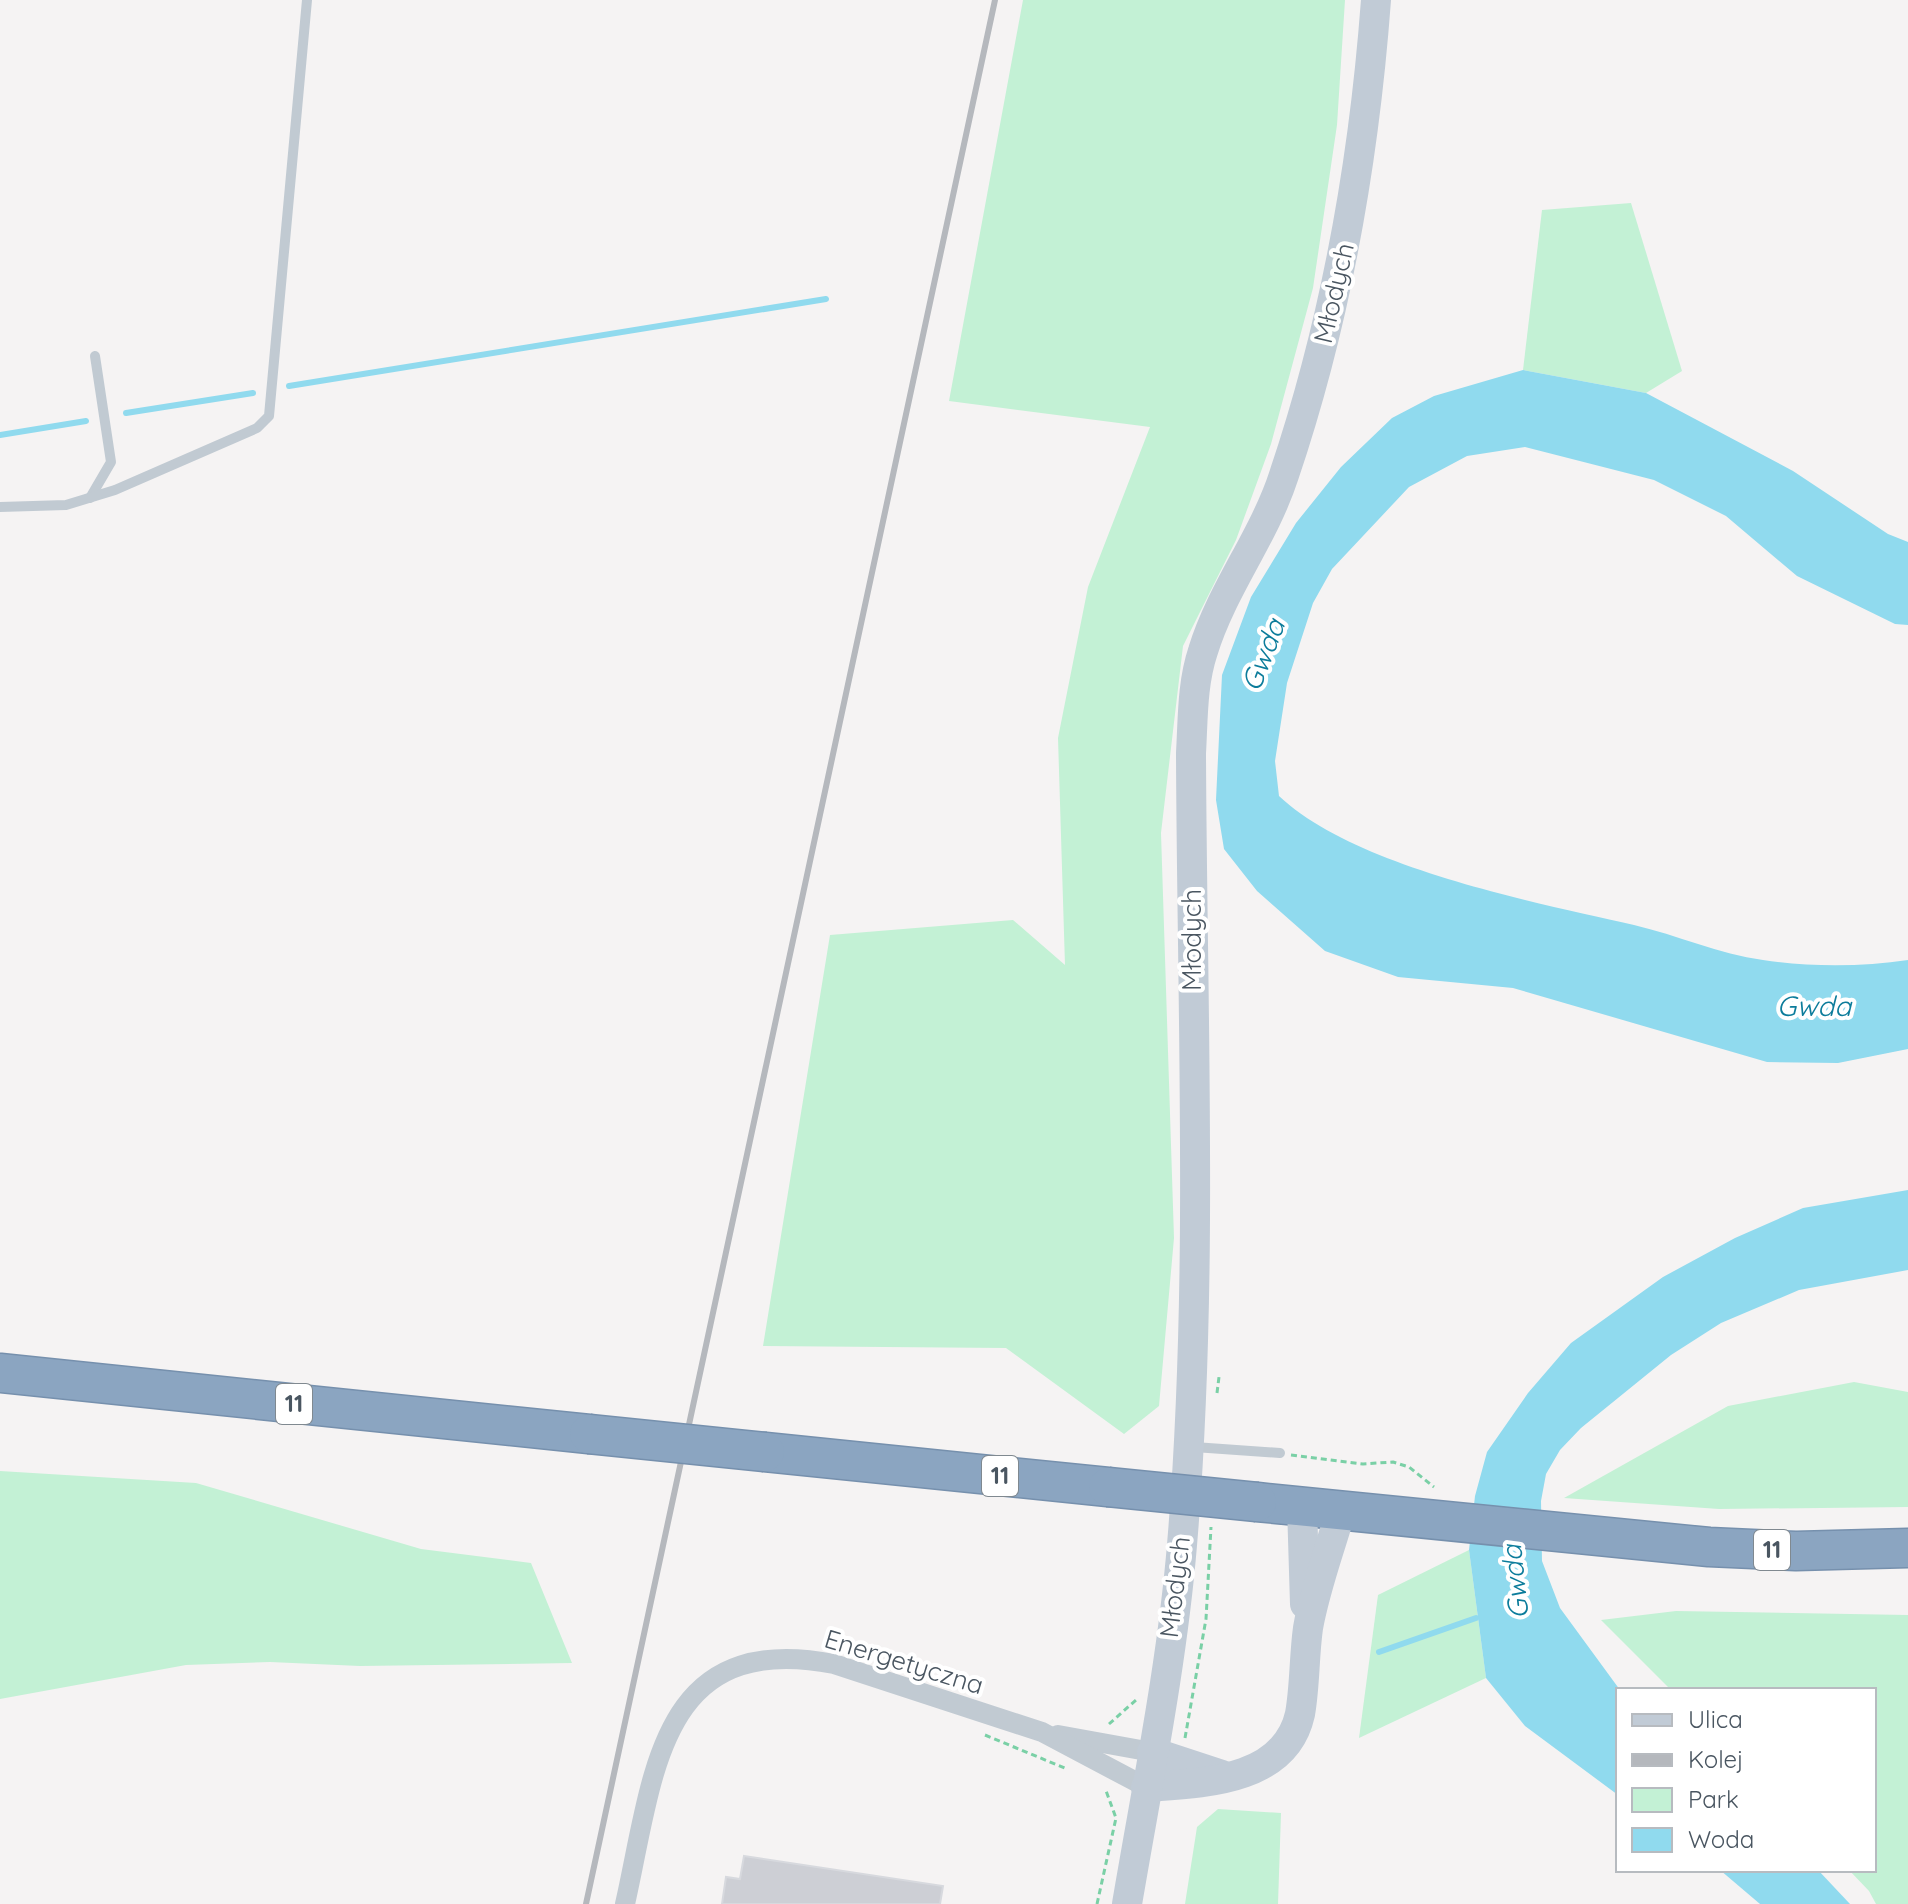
<svg xmlns="http://www.w3.org/2000/svg" width="1908" height="1904" font-family="Quicksand,sans-serif">
	<rect width="100%" height="100%" fill="#f5f3f3"/>
	<!-- green -->
	<g fill="#c3f1d5">
		<polygon points="1023,0 1345,0 1337,125 1313,288 1271,444 1236,540 1183,646 1161,833 1174,1238 1159,1406 1124,1434 1006,1348 763,1346 830,935 1013,920 1065,965 1058,738 1088,587 1150,427 949,401"/>
		<polygon points="1631,203 1682,371 1646,393 1523,370 1542,210"/>
		<polygon points="1854,1382 1908,1392 1908,1507 1719,1509 1564,1498 1728,1406"/>
		<polygon points="0,1471 196,1483 421,1549 531,1563 572,1663 360,1666 270,1662 186,1665 0,1699"/>
		<polygon points="1469,1550 1486,1678 1359,1738 1378,1595"/>
		<polygon points="1676,1611 1908,1615 1908,1904 1876,1904 1869,1891 1849,1870 1874,1870 1874,1690 1671,1690 1601,1620"/>
		<polygon points="1218,1809 1281,1813 1278,1904 1185,1904 1197,1827"/>
	</g>
	<!-- water -->
	<g fill="#90daee">
		<path d="M1523,370l123,23 147,78 95,63 20,8v83l-13,-1 -98,-48 -71,-60 -72,-36 -129,-33 -58,9 -58,31 -77,82 -19,34 -26,80 -12,78 4,35c75,71 254,106 355,129 43,10 85,29 129,35 46,7 99,7 145,0v89l-70,14 -71,-1 -254,-74 -115,-11 -73,-26 -68,-60 -33,-42 -8,-49 6,-125 29,-78 45,-74 45,-56 51,-49 42,-22z"/>
		<polygon points="1908,1190 1908,1270 1799,1290 1721,1323 1671,1355 1581,1428 1560,1450 1546,1474 1541,1501 1542,1561 1560,1608 1620,1690 1618,1795 1525,1726 1486,1678 1469,1550 1475,1496 1487,1452 1528,1393 1571,1343 1663,1277 1735,1238 1803,1208"/>
		<polygon points="1720,1870 1818,1870 1850,1904 1760,1904"/>
	</g>
	<g fill="none" stroke-linecap="round" stroke-linejoin="round">
		<!-- stream -->
		<g stroke="#90daee" stroke-width="6">
			<polyline points="289,386 826,299"/>
			<polyline points="126,413 253,393"/>
			<polyline points="0,435 86,421"/>
			<polyline points="1379,1652 1476,1618"/>
		</g>
	</g>
	<!-- building -->
	<polygon fill="#cdcfd5" stroke="#d7d9de" stroke-width="2" points="744,1856 943,1886 940,1904 722,1904 726,1877 740,1879"/>
	<g fill="none" stroke-linecap="round" stroke-linejoin="round">
		<!-- highway casing -->
		<g stroke="#7690ad" stroke-width="41">
			<g id="highway">
				<polyline points="0,1373 589,1434"/>
				<polyline points="765,1452 1108,1487"/>
				<polyline points="1257,1502 1709,1547 1796,1551 1908,1548"/>
			</g>
		</g>
		<!-- path -->
		<g stroke="#7ad0a6" stroke-width="3" stroke-dasharray="6 4" stroke-linecap="butt">
			<polyline points="1217,1393 1219,1377"/>
			<polyline points="1291,1455 1363,1464 1393,1462 1409,1467 1434,1487"/>
			<polyline points="1109,1724 1136,1700"/>
			<polyline points="985,1735 1067,1769"/>
			<polyline points="1185,1738 1206,1619 1211,1527"/>
			<polyline points="1097,1904 1116,1818 1105,1788"/>
		</g>
		<!-- lane -->
		<g stroke="#c1cad2" stroke-width="10">
			<polyline points="90,498 111,462 95,356"/>
			<polyline points="0,507 66,505 115,490 257,428 269,416 307,0"/>
			<polyline points="1194,1447 1280,1453"/>
		</g>
		<!-- street -->
		<g stroke="#c1cad2" stroke-width="20">
			<polyline points="1058,1735 1152,1752"/>
			<path d="M625,1904c29,-128 33,-274 209,-240l208,68 104,55"/>
		</g>
		<!-- secondary -->
		<g stroke="#c1cbd6" stroke-width="30">
			<polyline points="1302,1506 1305,1604"/>
			<polyline points="1152,1752 1222,1775"/>
			<path d="M1146,1787c56,-4 139,-5 154,-73 5,-28 4,-57 8,-86 7,-40 22,-79 33,-118"/>
			<path d="M1127,1904c20,-118 45,-239 55,-359 22,-262 10,-529 9,-792 2,-34 1,-69 12,-102 19,-62 61,-114 81,-176 52,-154 80,-313 92,-475"/>
		</g>
		<!-- highway -->
		<use href="#highway" stroke="#8ba5c1" stroke-width="38"/>
		<!-- rail -->
		<polyline stroke="#b5b8bd" stroke-width="6" points="586,1904 995,0"/>
		<!-- highway-bridge casing -->
		<g stroke="#7690ad" stroke-width="41" stroke-linecap="butt">
			<g id="highway-bridge">
				<polyline points="589,1434 765,1452"/>
				<polyline points="1108,1487 1257,1502"/>
			</g>
		</g>
		<!-- highway-bridge -->
		<use href="#highway-bridge" stroke="#8ba5c1" stroke-width="38"/>
	</g>
	<g text-anchor="middle" stroke-width="8" stroke-linejoin="round" paint-order="stroke">
		<!-- shield labels -->
		<g fill="#fff" stroke="#808990" stroke-width="2">
			<rect x="276" y="1384" width="36" height="40" rx="6"/>
			<rect x="982" y="1456" width="36" height="40" rx="6"/>
			<rect x="1754" y="1530" width="36" height="40" rx="6"/>
		</g>
		<g font-size="24" font-weight="bold" fill="#4a5661">
			<text x="294" y="1412">11</text>
			<text x="1000" y="1484">11</text>
			<text x="1772" y="1558">11</text>
		</g>
		<!-- street labels -->
		<g font-size="26" fill="#4a5661" stroke="#fff">
			<text transform="translate(1334 293) rotate(-77)" y="9">Młodych</text>
			<text transform="translate(1192 940) rotate(-90)" y="9">Młodych</text>
			<text transform="translate(1175 1587) rotate(-83)" y="9">Młodych</text>
			<text transform="translate(904 1662) rotate(17)" y="9">Energetyczna</text>
		</g>
		<!-- water labels -->
		<g font-size="28" font-style="italic" fill="#0c7c9b" stroke="#fff">
			<text transform="translate(1263 655) rotate(-69)" y="10">Gwda</text>
			<text x="1814" y="1016">Gwda</text>
			<text transform="translate(1515 1582) rotate(-96)" y="10">Gwda</text>
		</g>
	</g>
	<!-- legend -->
	<rect x="1616" y="1688" width="260" height="184" fill="#ffffff" stroke="#b7bbc0" stroke-width="2"/>
	<rect x="1632" y="1714" width="40" height="12" fill="#c1cbd6" stroke="#b7bbc0" stroke-width="2"/>
	<text x="1688" y="1728" font-size="24" fill="#4a5661">Ulica</text>
	<rect x="1632" y="1754" width="40" height="12" fill="#b5b8bd" stroke="#b7bbc0" stroke-width="2"/>
	<text x="1688" y="1768" font-size="24" fill="#4a5661">Kolej</text>
	<rect x="1632" y="1788" width="40" height="24" fill="#c3f1d5" stroke="#b7bbc0" stroke-width="2"/>
	<text x="1688" y="1808" font-size="24" fill="#4a5661">Park</text>
	<rect x="1632" y="1828" width="40" height="24" fill="#90daee" stroke="#b7bbc0" stroke-width="2"/>
	<text x="1688" y="1848" font-size="24" fill="#4a5661">Woda</text>
</svg>
